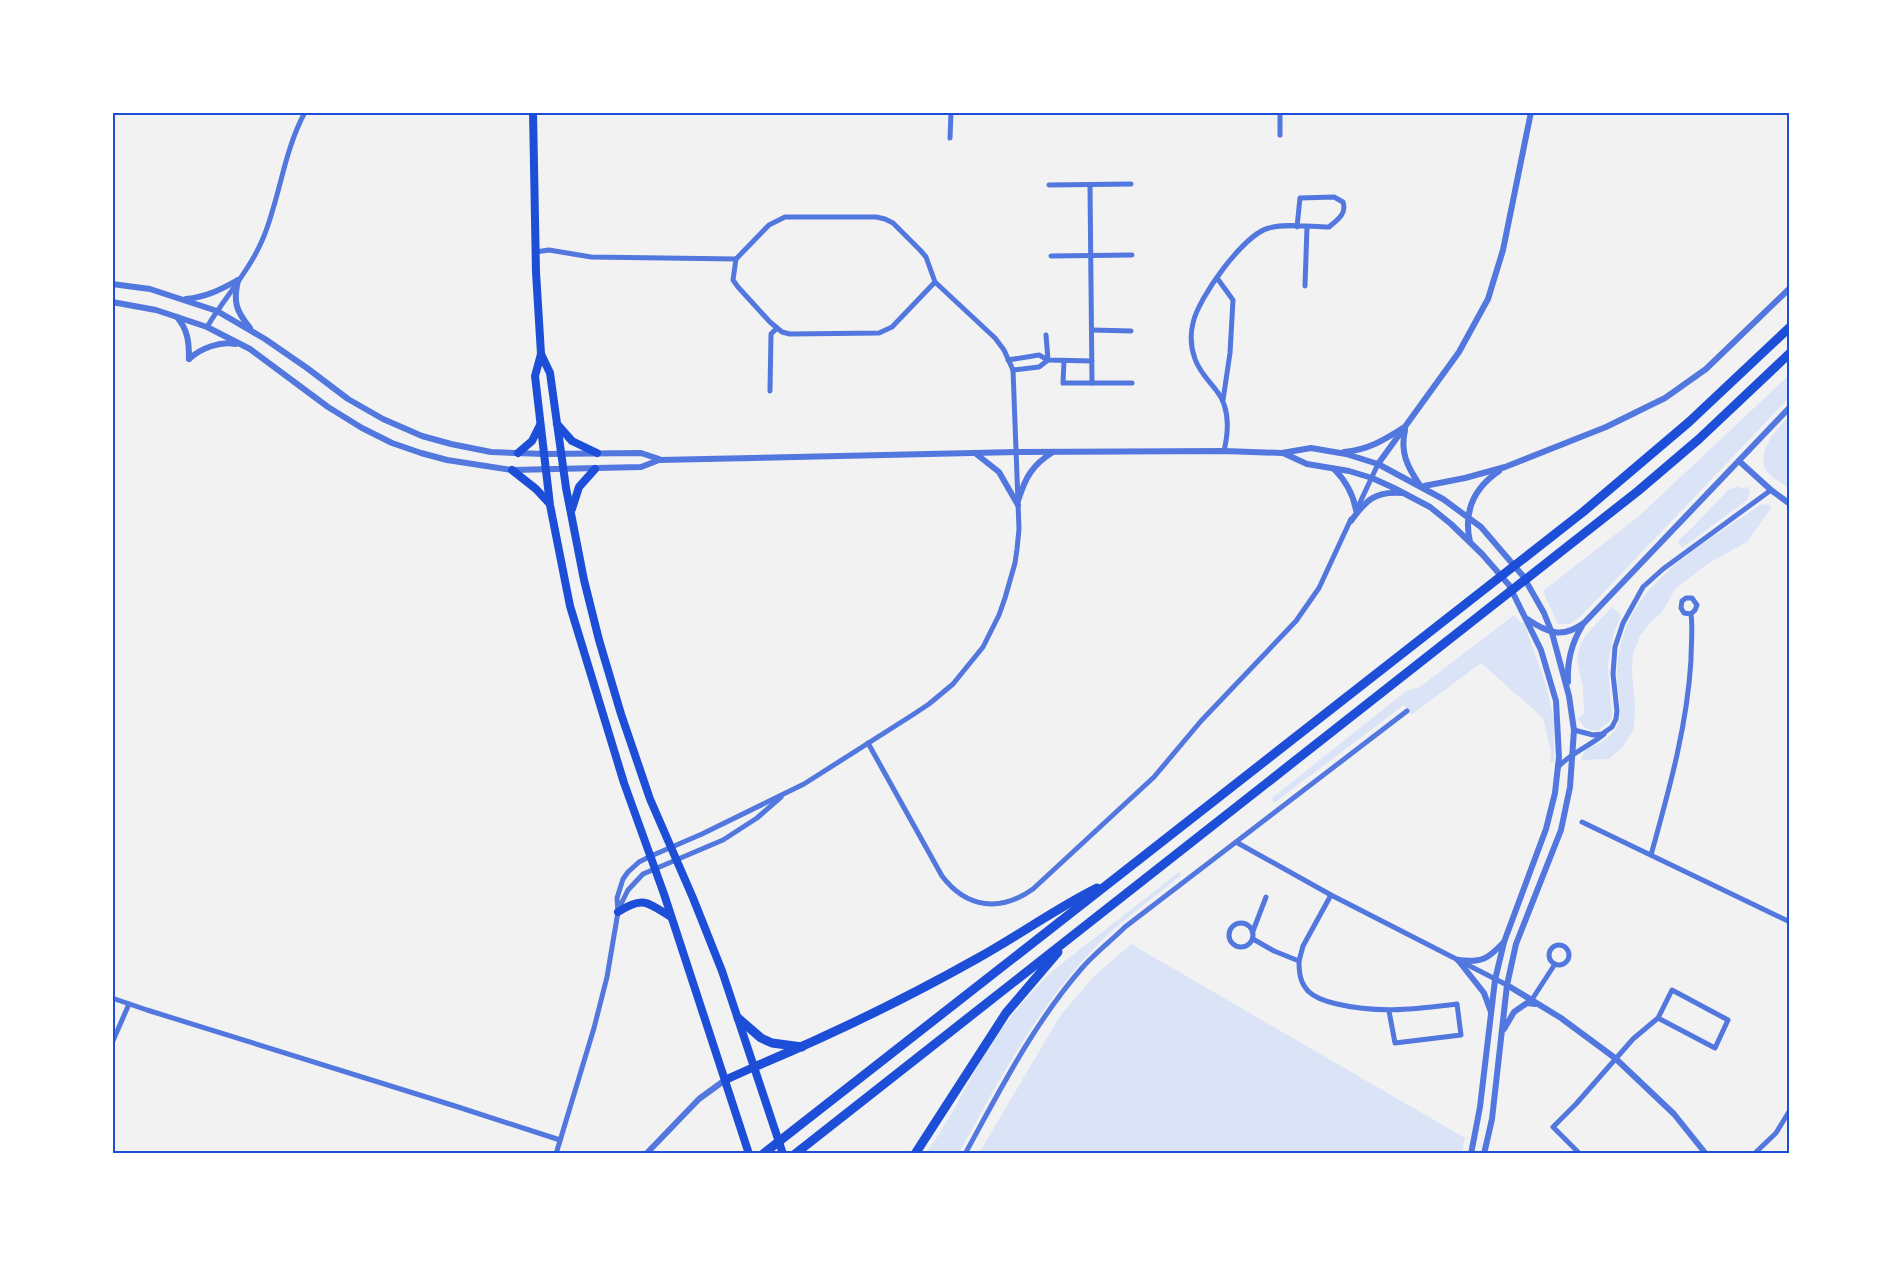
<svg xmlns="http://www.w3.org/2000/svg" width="1902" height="1266" font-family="'Zilla Slab',serif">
	<rect width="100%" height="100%" fill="#f2f2f2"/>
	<!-- green -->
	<g fill="#dbe4f7">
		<polygon points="1789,375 1789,397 1786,401 1581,616 1570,624 1558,624 1543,591 1639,516"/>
		<path d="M1789,416v72c-7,-5 -18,-10 -23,-18 -11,-18 12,-42 23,-54z"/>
		<polygon points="1738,486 1744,489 1747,486 1750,491 1747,500 1682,548 1678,541 1692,528 1728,490"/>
		<path d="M1766,504l6,3 -25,35 -38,21 -33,25 -14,24 -11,10 -11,14 -7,18 -1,19 3,32 -1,24 -11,18 -14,12 -28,1 4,-10c12,-5 26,-11 32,-24 7,-14 1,-30 0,-45 -1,-19 3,-40 11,-58 23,-52 87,-86 132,-118z"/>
		<path d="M1612,607l9,8 -8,21 -5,29 4,52 -3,5 -11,9c-10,0 -16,-4 -20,-13l6,-4 -1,-25 -6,-30 3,-13 5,-10z"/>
		<polygon points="1514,615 1521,623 1524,623 1547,688 1554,721 1554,762 1550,763 1551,752 1543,718 1481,663 1411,715 1404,705 1274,803 1272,798 1406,691 1420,687"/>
		<path d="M1179,872l2,3c-31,26 -66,50 -93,80 -54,58 -91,129 -129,198l-34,1c26,-34 42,-72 64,-107 18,-28 40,-52 62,-75z"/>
		<polygon points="1131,944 1465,1138 1462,1153 979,1153 1060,1016 1094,976"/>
	</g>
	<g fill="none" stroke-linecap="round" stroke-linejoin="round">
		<!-- minor -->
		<g stroke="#5277de" stroke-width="5">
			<polyline points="1280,112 1280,135"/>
			<polyline points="950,138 951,112"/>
			<polyline points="1049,185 1131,184"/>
			<polyline points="1090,185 1092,383"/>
			<polyline points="535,252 549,250 591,257 736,259 769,225 785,217 876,217 885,219 893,223 920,250 926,257 935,282 995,338 1004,350 1013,370 1019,529 1017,549 1015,563 1005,598 999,615 983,647 953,684 929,704 914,714 804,784 702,834 651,856 639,862 628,872 623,879 617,898 618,912 607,977 594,1028 556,1154"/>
			<polyline points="1051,256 1132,255"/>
			<polyline points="736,259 733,280 738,287 770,322 782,332 790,334 879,333 892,327 935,282"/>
			<polyline points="1217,278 1233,300 1230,353 1223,400"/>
			<polyline points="1305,286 1307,227"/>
			<path d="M207,327c18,-30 44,-58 57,-91 16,-40 20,-85 41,-124"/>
			<polyline points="1092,330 1131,331"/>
			<polyline points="1046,335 1048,360"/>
			<polyline points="1008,360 1039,355 1048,360 1092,361"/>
			<polyline points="1064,361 1063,383 1132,383"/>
			<polyline points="1013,370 1039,367 1048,360"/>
			<polyline points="770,391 771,334 777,328"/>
			<path d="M1224,451c5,-21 6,-44 -8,-61 -8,-10 -17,-19 -21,-31 -4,-11 -5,-24 -2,-36 5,-25 51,-89 76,-95 16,-5 42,-1 60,-1 8,-7 18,-13 14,-25l-9,-5 -34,1 -3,29"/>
			<polyline points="1356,511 1378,464"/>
			<polyline points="1574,730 1593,735 1602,734 1612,727 1616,719 1617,711 1613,674 1615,647 1623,623 1643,587 1663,569 1771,490"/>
			<path d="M868,743l74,133c25,33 59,36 91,13l121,-112 47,-56 95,-100 23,-33 32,-69"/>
			<path d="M1558,767c13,-14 32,-21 46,-33"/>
			<polyline points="1582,822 1790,922"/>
			<polyline points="1236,842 1331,895 1507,985"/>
			<path d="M1651,855c18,-65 36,-128 40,-195 0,-16 2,-31 0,-46l4,-4 2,-5 -5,-7h-6l-4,3 -1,7 3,5 7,1"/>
			<polyline points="618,910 628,890 643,874 723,840 757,818 781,797"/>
			<circle cx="1241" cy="935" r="12"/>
			<polyline points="1253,931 1266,897"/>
			<path d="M1253,939l21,12 25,10c0,12 1,21 9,30 7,7 20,11 29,13 43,10 77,5 120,0l4,31 -66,8 -6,-32"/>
			<circle cx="1559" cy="955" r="10"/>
			<polyline points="1299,961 1303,946 1331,895"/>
			<polyline points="112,998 147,1010 455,1106 560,1140"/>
			<polyline points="1531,1001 1555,964"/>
			<polyline points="112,1043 129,1004"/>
			<path d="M965,1154c35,-64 69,-131 117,-186 13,-15 29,-27 43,-41l282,-216"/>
			<polyline points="1580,1154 1553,1127 1576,1104 1633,1039 1658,1018 1672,990 1728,1020 1715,1048 1658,1018"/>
			<polyline points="1754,1154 1776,1133 1790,1110"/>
		</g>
		<!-- tertiary -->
		<g stroke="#5277de" stroke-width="6">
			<path d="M238,280c-5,22 -2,31 12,48"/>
			<polyline points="112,284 150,289 217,311 265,339 307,368 348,399 383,419 422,436 451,444 491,452 545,454 641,453 659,459"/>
			<path d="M186,299c20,-2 34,-9 52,-19"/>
			<polyline points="112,302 156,310 207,327 250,349 328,407 362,428 392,443 421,453 447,460 512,470 641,467 659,460 1017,452 1224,451 1282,453 1311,448 1346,454 1378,464 1443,499 1481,527 1523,576 1544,613 1552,633 1569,696 1574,730 1570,787 1561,830 1516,944 1507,985 1492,1119 1484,1154"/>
			<path d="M177,317c11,13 12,25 12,42"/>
			<path d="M189,359c12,-11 31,-18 47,-15"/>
			<path d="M1405,430c-5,22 2,36 14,54"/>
			<path d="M1344,452c24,-2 40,-12 59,-24"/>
			<polyline points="975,453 999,472 1018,505"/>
			<polyline points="1283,453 1307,464 1349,471 1372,478 1394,488 1430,507 1451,524 1482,554 1509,585 1541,650 1556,701 1559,757 1555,793 1546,829 1504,942 1495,980 1480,1107 1471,1154"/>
			<polyline points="1739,461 1771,490 1790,504"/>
			<polyline points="1378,464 1459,352 1488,299 1503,250 1531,112"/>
			<path d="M1334,469c12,12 19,24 22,41"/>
			<polyline points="1424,486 1465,478 1505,467 1606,427 1665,398 1706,369 1790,288"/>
			<path d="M1018,501c7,-23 14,-36 35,-49"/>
			<path d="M1351,521c15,-21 24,-30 51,-28"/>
			<path d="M1470,542c-7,-31 4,-54 29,-71"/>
			<path d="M1527,619c21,14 35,20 57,4l206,-216"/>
			<path d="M1568,682c-1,-20 3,-38 14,-56"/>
			<polyline points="1458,960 1484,993 1491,1012"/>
			<path d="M1458,960c24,3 30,-1 46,-18"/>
			<polyline points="1507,985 1561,1018 1615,1058 1674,1114 1706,1154"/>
			<polyline points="1504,1029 1514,1012 1527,1003 1535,1004"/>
			<polyline points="646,1154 699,1099 725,1080"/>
		</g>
		<!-- primary -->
		<g stroke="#1d4ed8" stroke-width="8">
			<polyline points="533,112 536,272 541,354 535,376 550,505 570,606 624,783 664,894 749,1154"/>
			<polyline points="541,354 550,373 566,488 584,580 599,640 621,714 650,799 693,898 722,971 783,1154"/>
			<polyline points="557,424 572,441 597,453"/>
			<polyline points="518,453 532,441 540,425"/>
			<polyline points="512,470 536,489 549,503"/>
			<polyline points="572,509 579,487 595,469"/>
			<path d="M618,912c25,-16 29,-10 53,5"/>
			<polyline points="725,1080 754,1067"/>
		</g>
		<!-- motorway -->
		<g stroke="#1d4ed8" stroke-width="9">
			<polyline points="738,1018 761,1038 772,1043 802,1047"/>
			<path d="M754,1067c77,-32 151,-68 224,-109 40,-22 77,-49 119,-70"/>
			<polyline points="763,1154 1583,512 1689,422 1790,327"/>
			<polyline points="795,1154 1638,491 1699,439 1790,353"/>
			<polyline points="915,1154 1006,1013 1058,952"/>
		</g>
	</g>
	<!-- border -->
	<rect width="1902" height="1266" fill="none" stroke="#ffffff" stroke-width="228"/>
	<rect x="114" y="114" width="1674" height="1038" fill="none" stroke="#1d4ed8" stroke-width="2"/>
</svg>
